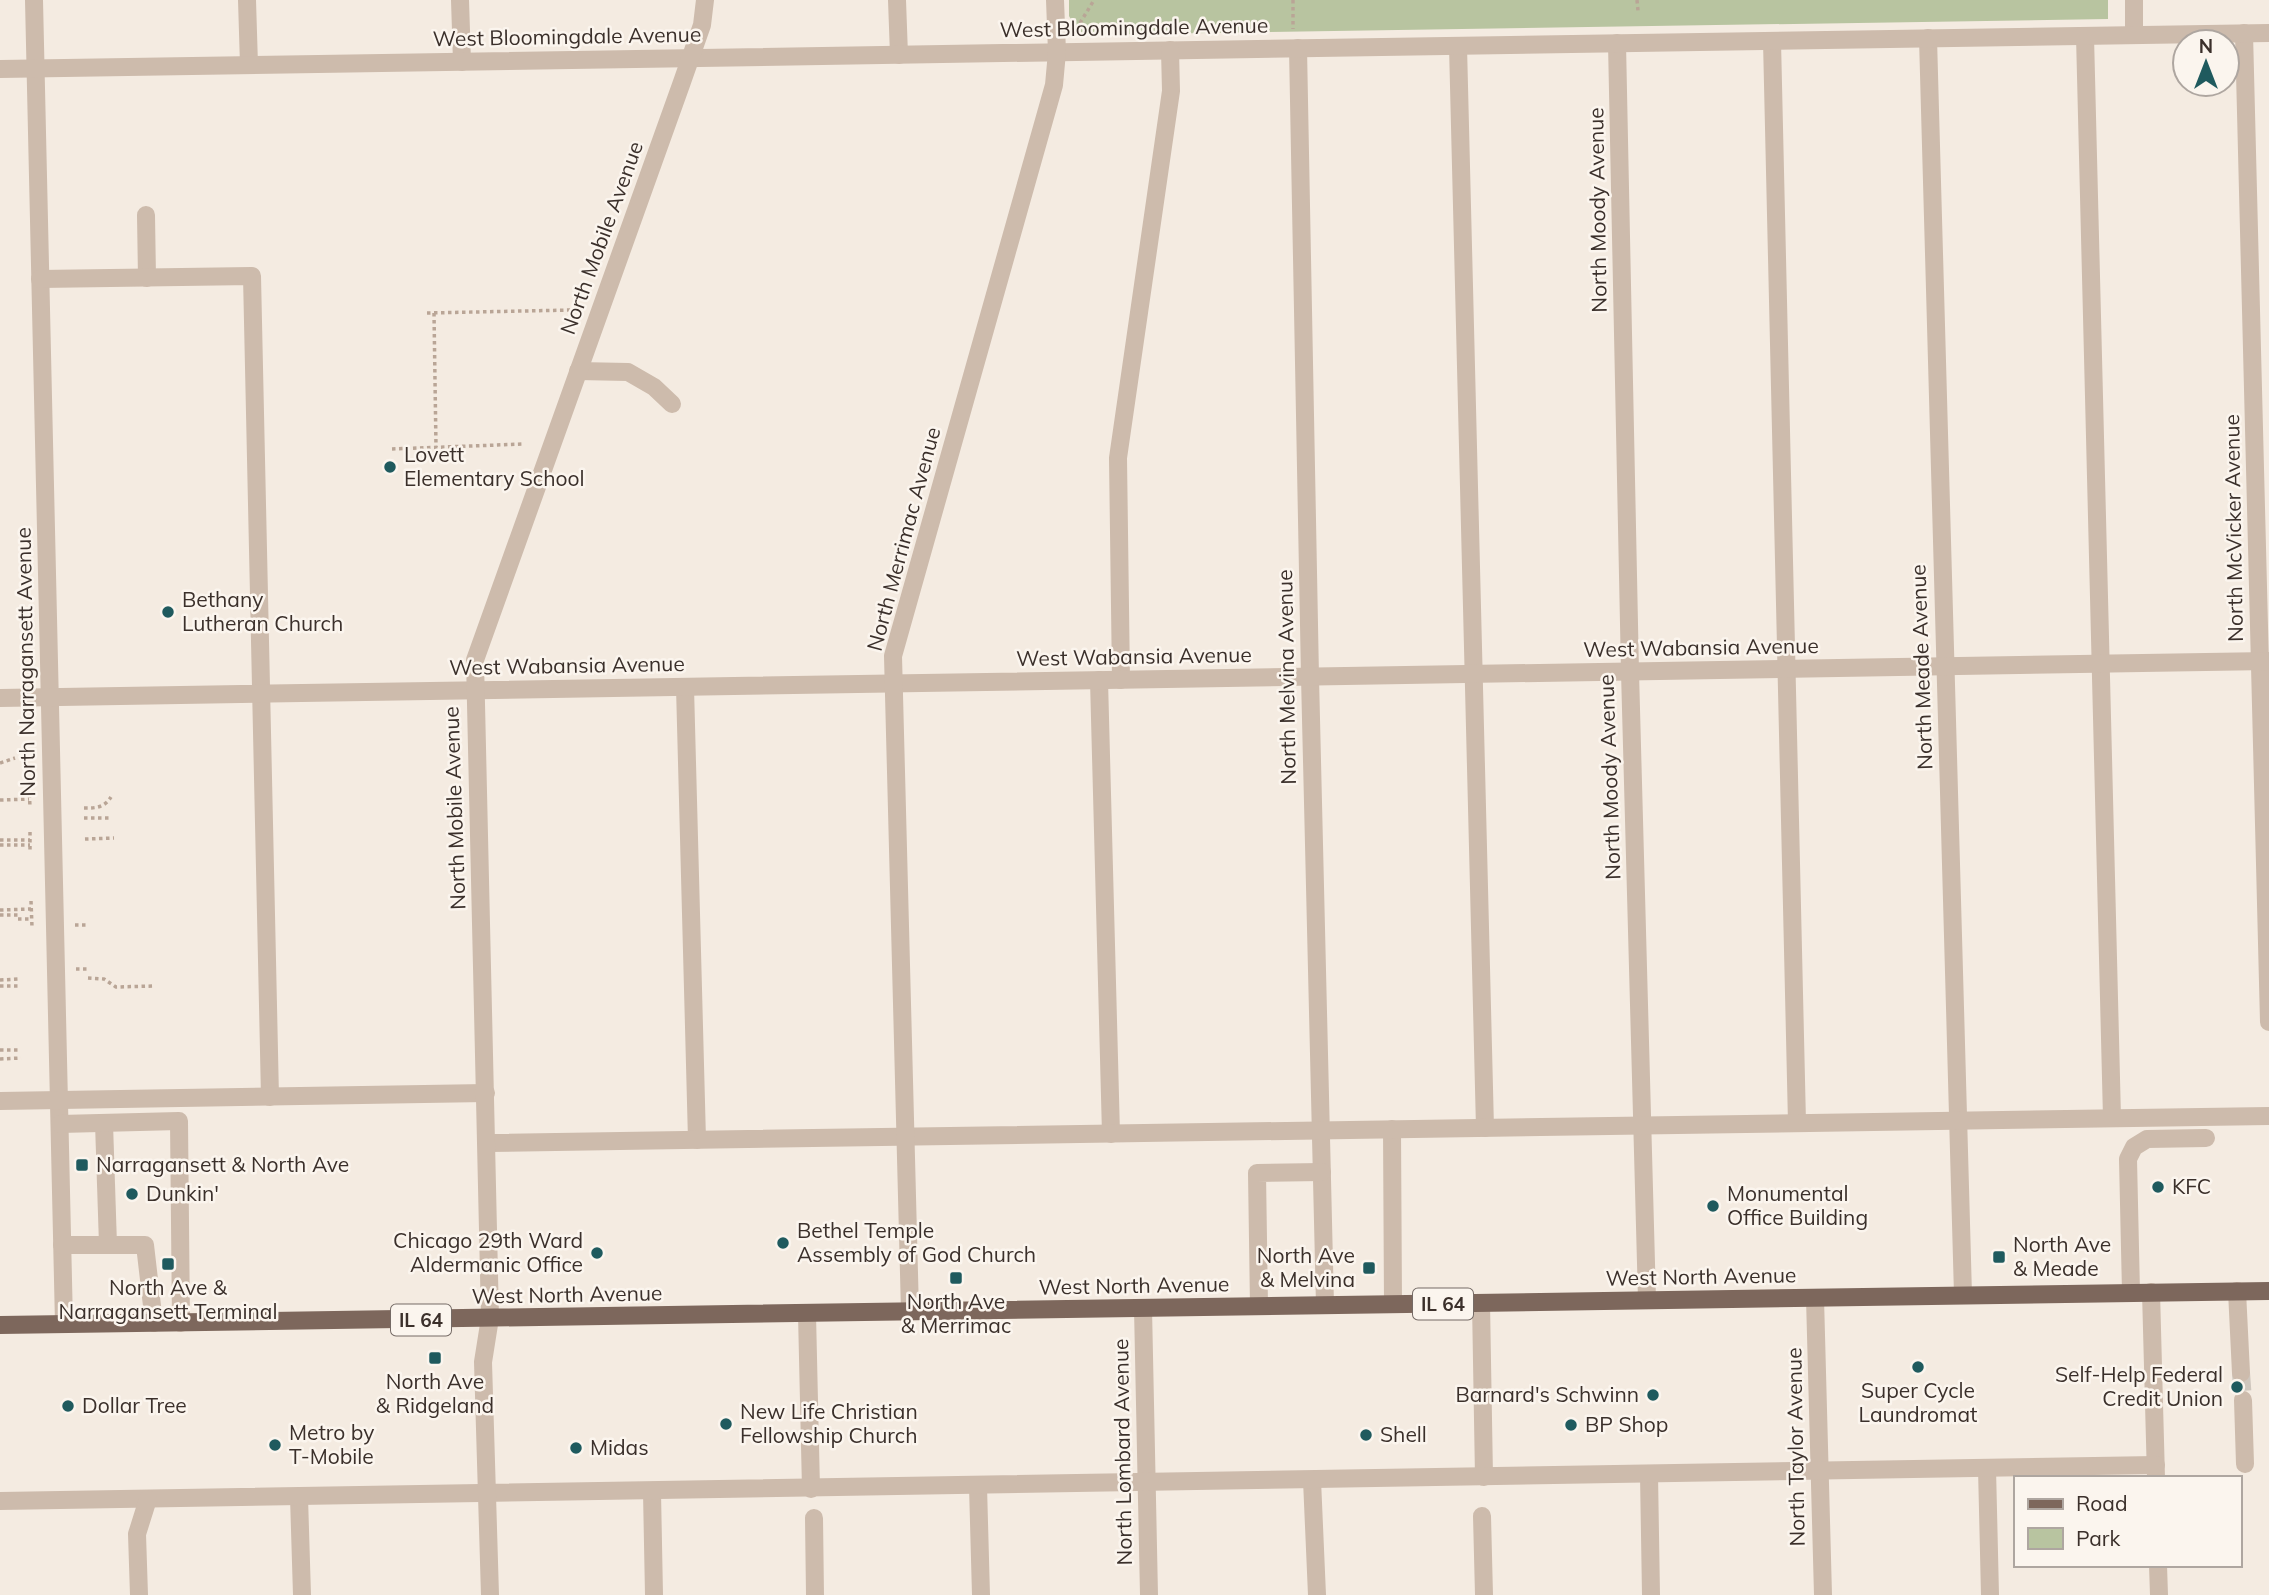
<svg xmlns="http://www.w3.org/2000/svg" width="2269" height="1595" font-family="Mulish,sans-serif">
	<rect width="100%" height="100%" fill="#f4ebe1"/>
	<!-- green -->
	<polygon fill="#b8c4a0" points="1069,0 2108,0 2108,19 1080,35 1069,16"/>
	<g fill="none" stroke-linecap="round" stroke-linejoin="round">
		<!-- minor-tunnel -->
		<polyline stroke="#cfc6bd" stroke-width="18" stroke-dasharray="18 9" stroke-linecap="butt" points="2241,1373 2243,1400"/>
		<!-- path -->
		<g stroke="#b9a596" stroke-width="3.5" stroke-dasharray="3.5 3.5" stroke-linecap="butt">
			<polyline points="1293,0 1293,29"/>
			<polyline points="1637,0 1638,11"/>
			<polyline points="1080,23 1094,0"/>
			<polyline points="427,313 571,310"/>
			<polyline points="434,313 436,447"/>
			<polyline points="392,449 523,444"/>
			<polyline points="0,763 15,758"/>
			<polyline points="29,787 30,807"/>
			<polyline points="0,800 29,799"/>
			<path d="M84,808c12,0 20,0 27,-11"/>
			<polyline points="84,818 112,818"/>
			<polyline points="30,832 30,853"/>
			<polyline points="85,839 114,838"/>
			<polyline points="0,840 30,840"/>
			<polyline points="0,845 30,845"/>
			<polyline points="31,901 32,927"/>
			<polyline points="0,910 31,909"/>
			<polyline points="0,915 18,915"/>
			<polyline points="18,919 32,919"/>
			<polyline points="75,925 87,925"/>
			<polyline points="76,969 88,969"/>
			<polyline points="88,978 104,979 116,987 154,986"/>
			<polyline points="0,980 19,979"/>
			<polyline points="0,986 19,986"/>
			<polyline points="0,1050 21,1050"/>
			<polyline points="0,1059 21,1058"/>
		</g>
		<!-- minor -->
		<g stroke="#cdbbac" stroke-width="18">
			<polyline points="34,0 64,1324"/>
			<polyline points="247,0 249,65"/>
			<polyline points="460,0 462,62"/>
			<polyline points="897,0 899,55"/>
			<polyline points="2134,0 2134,35"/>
			<polyline points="2244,33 2269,1022"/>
			<polyline points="2085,36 2112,1118"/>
			<polyline points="1928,38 1963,1295"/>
			<polyline points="1772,41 1797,1123"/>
			<polyline points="1617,43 1630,672 1647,1300"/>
			<polyline points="1458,46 1485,1128"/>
			<polyline points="1298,48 1310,677 1325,1305"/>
			<polyline points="0,69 2269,33"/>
			<polyline points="146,215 147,278"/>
			<polyline points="40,279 252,276 270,1097"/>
			<polyline points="578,371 628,372 654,387 672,404"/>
			<polyline points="1099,680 1111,1134"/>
			<polyline points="1121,680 1118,458 1171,91 1170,50"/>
			<polyline points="685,687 697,1140"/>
			<polyline points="0,698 2269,661"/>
			<polyline points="0,1101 486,1093"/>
			<polyline points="104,1123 108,1245"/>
			<polyline points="60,1124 179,1121 181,1323"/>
			<polyline points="1392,1129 1393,1304"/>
			<polyline points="487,1143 2269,1116"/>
			<polyline points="62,1245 145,1245 154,1323"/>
			<polyline points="2237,1291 2241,1373"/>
			<polyline points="2131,1292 2128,1159 2134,1147 2147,1139 2206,1138"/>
			<polyline points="2151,1292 2156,1478"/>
			<polyline points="1815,1298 1823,1595"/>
			<polyline points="1481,1303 1484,1477"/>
			<polyline points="1259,1306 1257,1173 1322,1172"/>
			<polyline points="1143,1308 1149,1595"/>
			<polyline points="910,1312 893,656 1054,85 1057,52 1055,0"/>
			<polyline points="807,1314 811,1489"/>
			<polyline points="2243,1400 2245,1464"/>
			<polyline points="1987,1468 1990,1595"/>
			<polyline points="1649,1474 1651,1595"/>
			<polyline points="1312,1480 1317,1595"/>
			<polyline points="978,1486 981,1595"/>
			<polyline points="652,1492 654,1595"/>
			<polyline points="299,1497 302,1595"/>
			<polyline points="0,1501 2156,1465"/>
			<polyline points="1482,1516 1484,1595"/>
			<polyline points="814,1518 815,1595"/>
			<polyline points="2158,1565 2159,1595"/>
			<polyline points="139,1595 137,1534 148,1499"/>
			<polyline points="490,1595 483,1362 490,1318 475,660 682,82 702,25 705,0"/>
		</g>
		<!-- major -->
		<polyline stroke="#7d675c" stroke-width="18" points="0,1325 2269,1291"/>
	</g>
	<!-- markers -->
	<g fill="#1f5a5e" stroke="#fbf5ee" stroke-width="2.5">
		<circle cx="390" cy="467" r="7"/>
		<circle cx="168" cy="612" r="7"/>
		<rect x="75" y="1158" width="14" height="14" rx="3.5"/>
		<circle cx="2158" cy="1187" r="7"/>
		<circle cx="132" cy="1194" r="7"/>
		<circle cx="1713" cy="1206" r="7"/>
		<circle cx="783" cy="1243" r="7"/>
		<circle cx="597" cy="1253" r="7"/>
		<rect x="1992" y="1250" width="14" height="14" rx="3.5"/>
		<rect x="161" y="1257" width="14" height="14" rx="3.5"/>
		<rect x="1362" y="1261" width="14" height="14" rx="3.5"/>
		<rect x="949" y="1271" width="14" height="14" rx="3.5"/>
		<rect x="428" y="1351" width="14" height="14" rx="3.5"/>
		<circle cx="1918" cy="1367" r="7"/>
		<circle cx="2237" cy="1387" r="7"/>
		<circle cx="1653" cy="1395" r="7"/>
		<circle cx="68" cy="1406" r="7"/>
		<circle cx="726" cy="1424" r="7"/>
		<circle cx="1571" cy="1425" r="7"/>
		<circle cx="1366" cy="1435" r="7"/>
		<circle cx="275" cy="1445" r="7"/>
		<circle cx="576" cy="1448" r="7"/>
	</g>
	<g text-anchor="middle" stroke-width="5" stroke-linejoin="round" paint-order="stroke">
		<!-- shield labels -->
		<g fill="#fbf5ee" stroke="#756b66" stroke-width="2">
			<rect x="1413" y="1288.5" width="60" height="31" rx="5"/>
			<rect x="391" y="1304.5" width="60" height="31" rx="5"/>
		</g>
		<g font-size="19" font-weight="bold" fill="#3b302b">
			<text x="1443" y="1311">IL 64</text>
			<text x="421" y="1327">IL 64</text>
		</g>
		<!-- street labels -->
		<g font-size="21" fill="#3b302b" stroke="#fbf5ee">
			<text transform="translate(1134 28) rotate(-1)" y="7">West Bloomingdale Avenue</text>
			<text transform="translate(567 37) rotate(-1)" y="7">West Bloomingdale Avenue</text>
			<text transform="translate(1598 210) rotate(-91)" y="7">North Moody Avenue</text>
			<text transform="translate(602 238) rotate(-70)" y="7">North Mobile Avenue</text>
			<text transform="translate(2234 528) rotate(-91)" y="7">North McVicker Avenue</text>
			<text transform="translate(904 539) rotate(-75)" y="7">North Merrimac Avenue</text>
			<text transform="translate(1701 648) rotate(-1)" y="7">West Wabansia Avenue</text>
			<text transform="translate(1134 657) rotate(-1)" y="7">West Wabansia Avenue</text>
			<text transform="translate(26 662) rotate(-91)" y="7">North Narragansett Avenue</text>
			<text transform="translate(567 666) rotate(-1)" y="7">West Wabansia Avenue</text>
			<text transform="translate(1922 667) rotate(-92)" y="7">North Meade Avenue</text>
			<text transform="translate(1287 677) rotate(-91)" y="7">North Melvina Avenue</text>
			<text transform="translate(1610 777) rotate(-92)" y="7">North Moody Avenue</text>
			<text transform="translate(455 808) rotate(-92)" y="7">North Mobile Avenue</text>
			<text transform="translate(1701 1277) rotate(-1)" y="7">West North Avenue</text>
			<text transform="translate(1134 1286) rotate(-1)" y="7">West North Avenue</text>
			<text transform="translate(567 1295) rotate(-1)" y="7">West North Avenue</text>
			<text transform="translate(1796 1447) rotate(-91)" y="7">North Taylor Avenue</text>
			<text transform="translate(1123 1452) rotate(-91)" y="7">North Lombard Avenue</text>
		</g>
		<!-- poi labels -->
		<g font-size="21" fill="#3b302b" stroke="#fbf5ee" text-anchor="start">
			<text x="404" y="462">Lovett<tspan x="404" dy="24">Elementary School</tspan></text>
			<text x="182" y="607">Bethany<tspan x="182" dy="24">Lutheran Church</tspan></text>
			<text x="96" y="1172">Narragansett &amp; North Ave</text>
			<text x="2172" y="1194">KFC</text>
			<text x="146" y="1201">Dunkin'</text>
			<text x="1727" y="1201">Monumental<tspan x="1727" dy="24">Office Building</tspan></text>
			<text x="797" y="1238">Bethel Temple<tspan x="797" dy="24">Assembly of God Church</tspan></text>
			<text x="583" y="1248" text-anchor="end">Chicago 29th Ward<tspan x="583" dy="24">Aldermanic Office</tspan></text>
			<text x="2013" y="1252">North Ave<tspan x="2013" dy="24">&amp; Meade</tspan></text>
			<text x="1355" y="1263" text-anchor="end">North Ave<tspan x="1355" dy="24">&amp; Melvina</tspan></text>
			<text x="168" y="1295" text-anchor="middle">North Ave &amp;<tspan x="168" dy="24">Narragansett Terminal</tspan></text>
			<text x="956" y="1309" text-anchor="middle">North Ave<tspan x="956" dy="24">&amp; Merrimac</tspan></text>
			<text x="2223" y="1382" text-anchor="end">Self-Help Federal<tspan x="2223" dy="24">Credit Union</tspan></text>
			<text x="435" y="1389" text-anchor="middle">North Ave<tspan x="435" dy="24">&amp; Ridgeland</tspan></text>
			<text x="1918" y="1398" text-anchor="middle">Super Cycle<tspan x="1918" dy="24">Laundromat</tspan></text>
			<text x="1639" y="1402" text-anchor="end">Barnard's Schwinn</text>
			<text x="82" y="1413">Dollar Tree</text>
			<text x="740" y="1419">New Life Christian<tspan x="740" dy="24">Fellowship Church</tspan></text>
			<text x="1585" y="1432">BP Shop</text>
			<text x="289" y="1440">Metro by<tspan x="289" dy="24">T-Mobile</tspan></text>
			<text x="1380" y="1442">Shell</text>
			<text x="590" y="1455">Midas</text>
		</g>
	</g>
	<!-- legend -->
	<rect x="2014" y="1476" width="228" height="91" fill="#fbf5ee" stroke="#aea6a0" stroke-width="2"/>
	<rect x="2028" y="1499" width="35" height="10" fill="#7d675c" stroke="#aea6a0" stroke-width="2"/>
	<text x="2076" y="1511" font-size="21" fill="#3b302b">Road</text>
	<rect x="2028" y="1528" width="35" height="21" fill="#b8c4a0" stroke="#aea6a0" stroke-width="2"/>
	<text x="2076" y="1546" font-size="21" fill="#3b302b">Park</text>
	<!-- north arrow -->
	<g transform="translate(2206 63)"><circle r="33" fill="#fbf5ee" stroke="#aea6a0" stroke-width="2"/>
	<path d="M0-5L12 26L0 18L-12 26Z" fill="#1f5a5e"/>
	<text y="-10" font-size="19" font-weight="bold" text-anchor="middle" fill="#3b302b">N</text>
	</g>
</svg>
